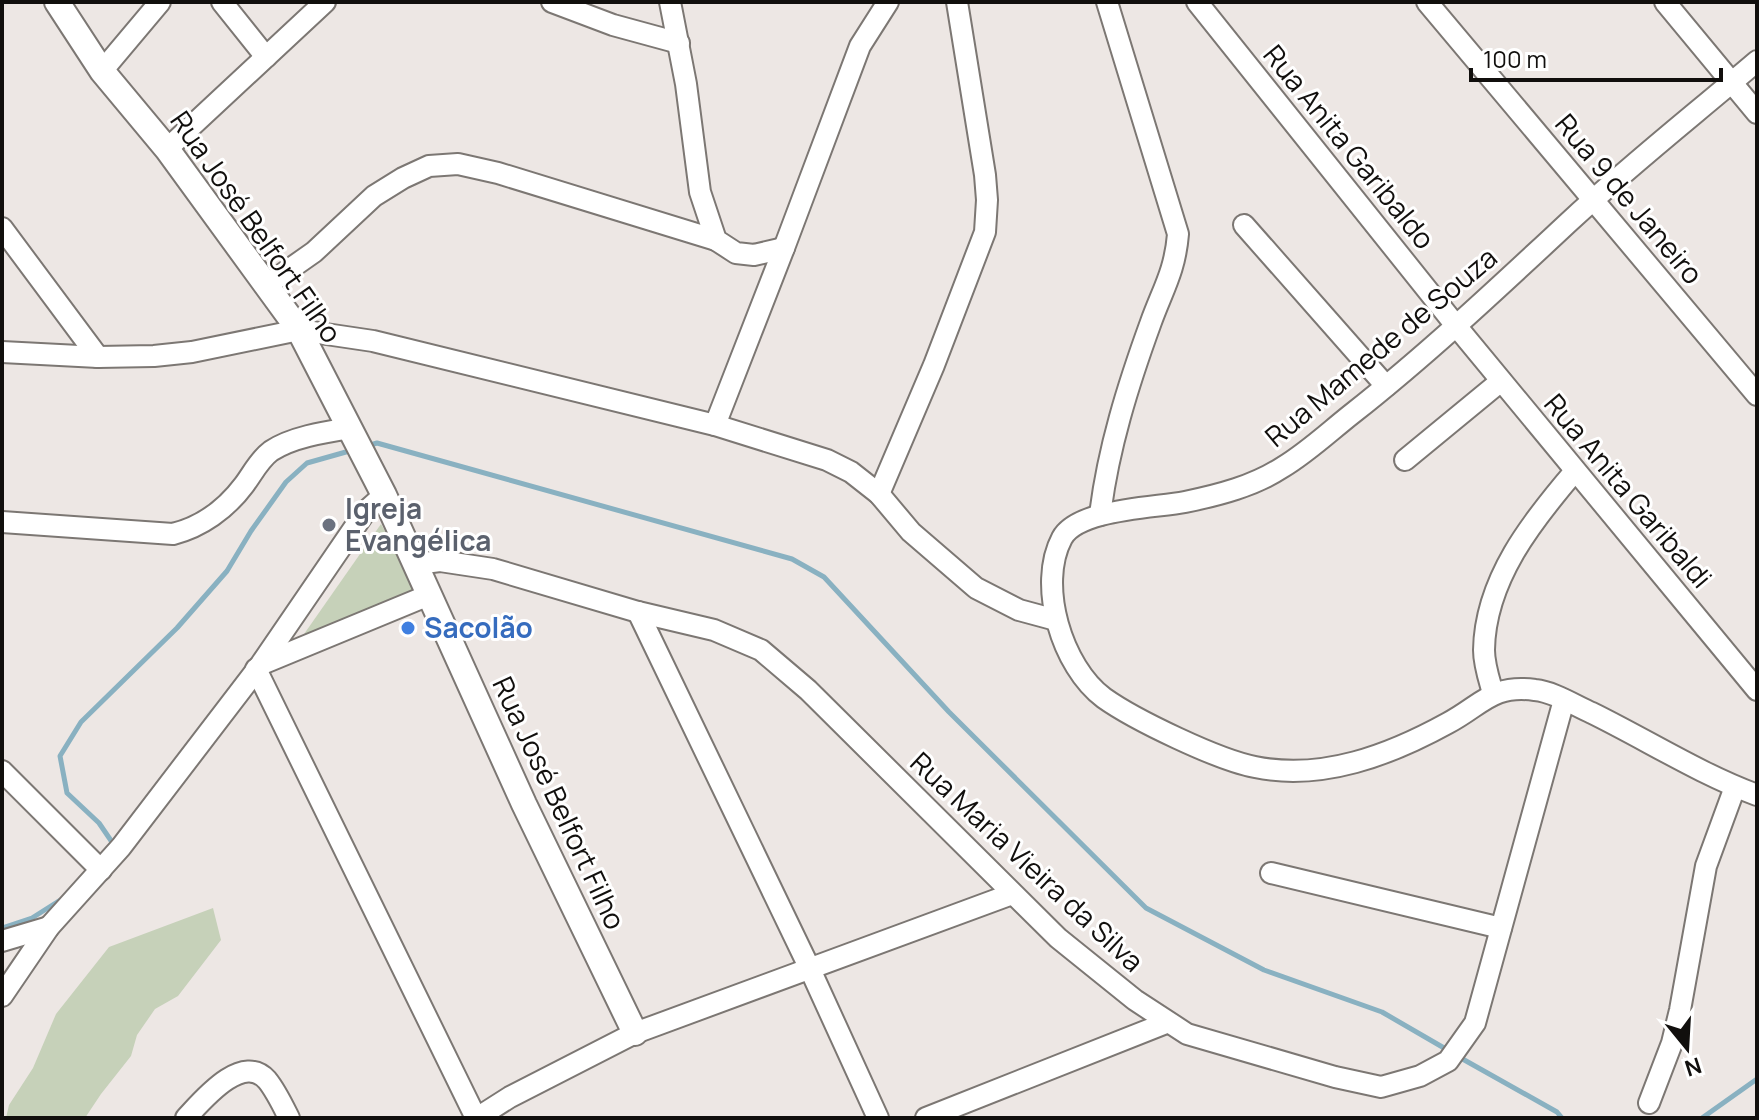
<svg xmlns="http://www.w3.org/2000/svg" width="1759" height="1120" font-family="Manrope,sans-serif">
	<rect width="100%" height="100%" fill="#ede7e4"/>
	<!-- green -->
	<g fill="#c6d1b9">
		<polygon points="381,524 418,590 295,647"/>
		<polygon points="213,908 221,940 178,996 155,1009 137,1035 131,1056 101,1094 85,1118 6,1118 9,1105 33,1068 56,1014 109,947"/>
	</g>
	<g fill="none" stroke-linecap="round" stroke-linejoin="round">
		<!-- stream -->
		<g stroke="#89b1c1" stroke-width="5">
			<polyline points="367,446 377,443 792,559 824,577 949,712 1146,908 1264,970 1382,1012 1451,1052"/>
			<polyline points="114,845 99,823 67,793 60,756 81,722 177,628 227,571 251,531 286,482 307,463 353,450"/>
			<polyline points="2,928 32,918 62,899"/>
			<polyline points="1459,1057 1557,1112 1562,1118"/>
			<polyline points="1702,1118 1757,1079"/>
		</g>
		<!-- minor casing -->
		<g stroke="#7c7773" stroke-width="24">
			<g id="minor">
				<polyline points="222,2 266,57"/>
				<polyline points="552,2 613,25 679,43"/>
				<polyline points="670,2 686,84 700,192 716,240 736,253 754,255 784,248"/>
				<polyline points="1197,2 1457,327 1757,690"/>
				<polyline points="1427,2 1757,395"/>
				<polyline points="1665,2 1757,113"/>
				<path d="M1757,61c-62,53 -127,104 -187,160 -71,66 -141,132 -217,192 -23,18 -45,39 -70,54 -29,19 -64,28 -98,35 -32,6 -107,7 -123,36 -25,47 0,129 42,160 31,22 114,62 151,69 67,14 135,-12 193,-44 34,-18 44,-39 87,-33 19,2 39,15 57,23 55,27 108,61 165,82"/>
				<polyline points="102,71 160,2"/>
				<polyline points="167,149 325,2"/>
				<polyline points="1244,225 1386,386"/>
				<polyline points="2,228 98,357"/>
				<polyline points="267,285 314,252 374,196 403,178 429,166 458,164 498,173 716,240"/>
				<polyline points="2,352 98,357 154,356 192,352 299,330 373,341 715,425 827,460 851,472 879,494 911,532 976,588 1019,610 1056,620"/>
				<polyline points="715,425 784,248 860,46 888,2"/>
				<polyline points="1405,460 1501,381"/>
				<polyline points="879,494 934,365 985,232 987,200 985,175 957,2"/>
				<path d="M1100,515c8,-66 28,-130 51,-193 12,-33 24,-51 27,-88l-71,-232"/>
				<path d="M2,522l171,12c28,-7 53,-25 71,-49 9,-12 15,-25 27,-34 21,-14 54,-19 79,-23"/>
				<polyline points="416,564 440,561 493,569 638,612 714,630 761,650 808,690 1058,938 1135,1000 1187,1034 1335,1077 1381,1087 1420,1076 1448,1061 1475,1023 1564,700"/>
				<polyline points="638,612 809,967 878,1118"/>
				<polyline points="262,664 429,595"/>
				<polyline points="256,669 476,1118"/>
				<path d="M1493,693c-4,-14 -9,-28 -9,-43 1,-70 48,-129 91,-179"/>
				<polyline points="2,771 101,870"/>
				<polyline points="1271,873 1501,928"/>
				<polyline points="2,941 49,927"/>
				<polyline points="2,996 49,927 121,847 261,664 365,512 384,495"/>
				<polyline points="1649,1103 1672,1043 1680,1010 1706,866 1735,787"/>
				<path d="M186,1118c16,-17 56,-66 81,-38 9,11 16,26 22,38"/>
				<polyline points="477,1118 510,1097 635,1033 1012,894"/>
				<polyline points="926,1118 1166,1023"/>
			</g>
		</g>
		<!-- tertiary casing -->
		<g stroke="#7c7773" stroke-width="28">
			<polyline id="tertiary" points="57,2 102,71 167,149 299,330 384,495 524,804 635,1033"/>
		</g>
		<!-- minor -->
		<use href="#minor" stroke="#fff" stroke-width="20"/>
		<!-- tertiary -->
		<use href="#tertiary" stroke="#fff" stroke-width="24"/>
	</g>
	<!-- markers -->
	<circle fill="#6b7280" stroke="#fff" stroke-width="3" cx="329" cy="525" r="8"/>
	<circle fill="#3f7fe0" stroke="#fff" stroke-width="3" cx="408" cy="628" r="8"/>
	<g text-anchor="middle" stroke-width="6" stroke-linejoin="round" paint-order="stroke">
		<!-- street labels -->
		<g font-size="28" fill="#110f0d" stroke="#fff">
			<text transform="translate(1349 147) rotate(51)" y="10">Rua Anita Garibaldo</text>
			<text transform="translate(1629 199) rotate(50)" y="10">Rua 9 de Janeiro</text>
			<text transform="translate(256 227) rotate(55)" y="10">Rua José Belfort Filho</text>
			<text transform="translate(1381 347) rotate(-40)" y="10">Rua Mamede de Souza</text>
			<text transform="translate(1628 491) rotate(50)" y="10">Rua Anita Garibaldi</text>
			<text transform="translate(559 803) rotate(65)" y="10">Rua José Belfort Filho</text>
			<text transform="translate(1027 862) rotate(43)" y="10">Rua Maria Vieira da Silva</text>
		</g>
		<!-- worship labels -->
		<g font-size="28" font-weight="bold" fill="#5b616d" stroke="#fff" text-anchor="start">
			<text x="345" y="519">Igreja<tspan x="345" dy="32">Evangélica</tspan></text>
		</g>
		<!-- shop labels -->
		<g font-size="28" font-weight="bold" fill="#366cbe" stroke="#fff" text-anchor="start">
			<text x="424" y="638">Sacolão</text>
		</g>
	</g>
	<!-- border -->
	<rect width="1759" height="1120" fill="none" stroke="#110f0d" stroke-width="8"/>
	<!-- north arrow -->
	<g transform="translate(1687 1048) rotate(162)" stroke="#ffffff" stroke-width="6" paint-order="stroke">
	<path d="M0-6L14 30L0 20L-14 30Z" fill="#110f0d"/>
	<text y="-12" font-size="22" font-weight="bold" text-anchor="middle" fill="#110f0d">N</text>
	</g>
	<!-- scale -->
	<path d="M1471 68v12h250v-12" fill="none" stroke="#110f0d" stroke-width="4"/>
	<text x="1483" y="68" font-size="24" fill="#110f0d" stroke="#ffffff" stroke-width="6" paint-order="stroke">100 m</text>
</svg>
